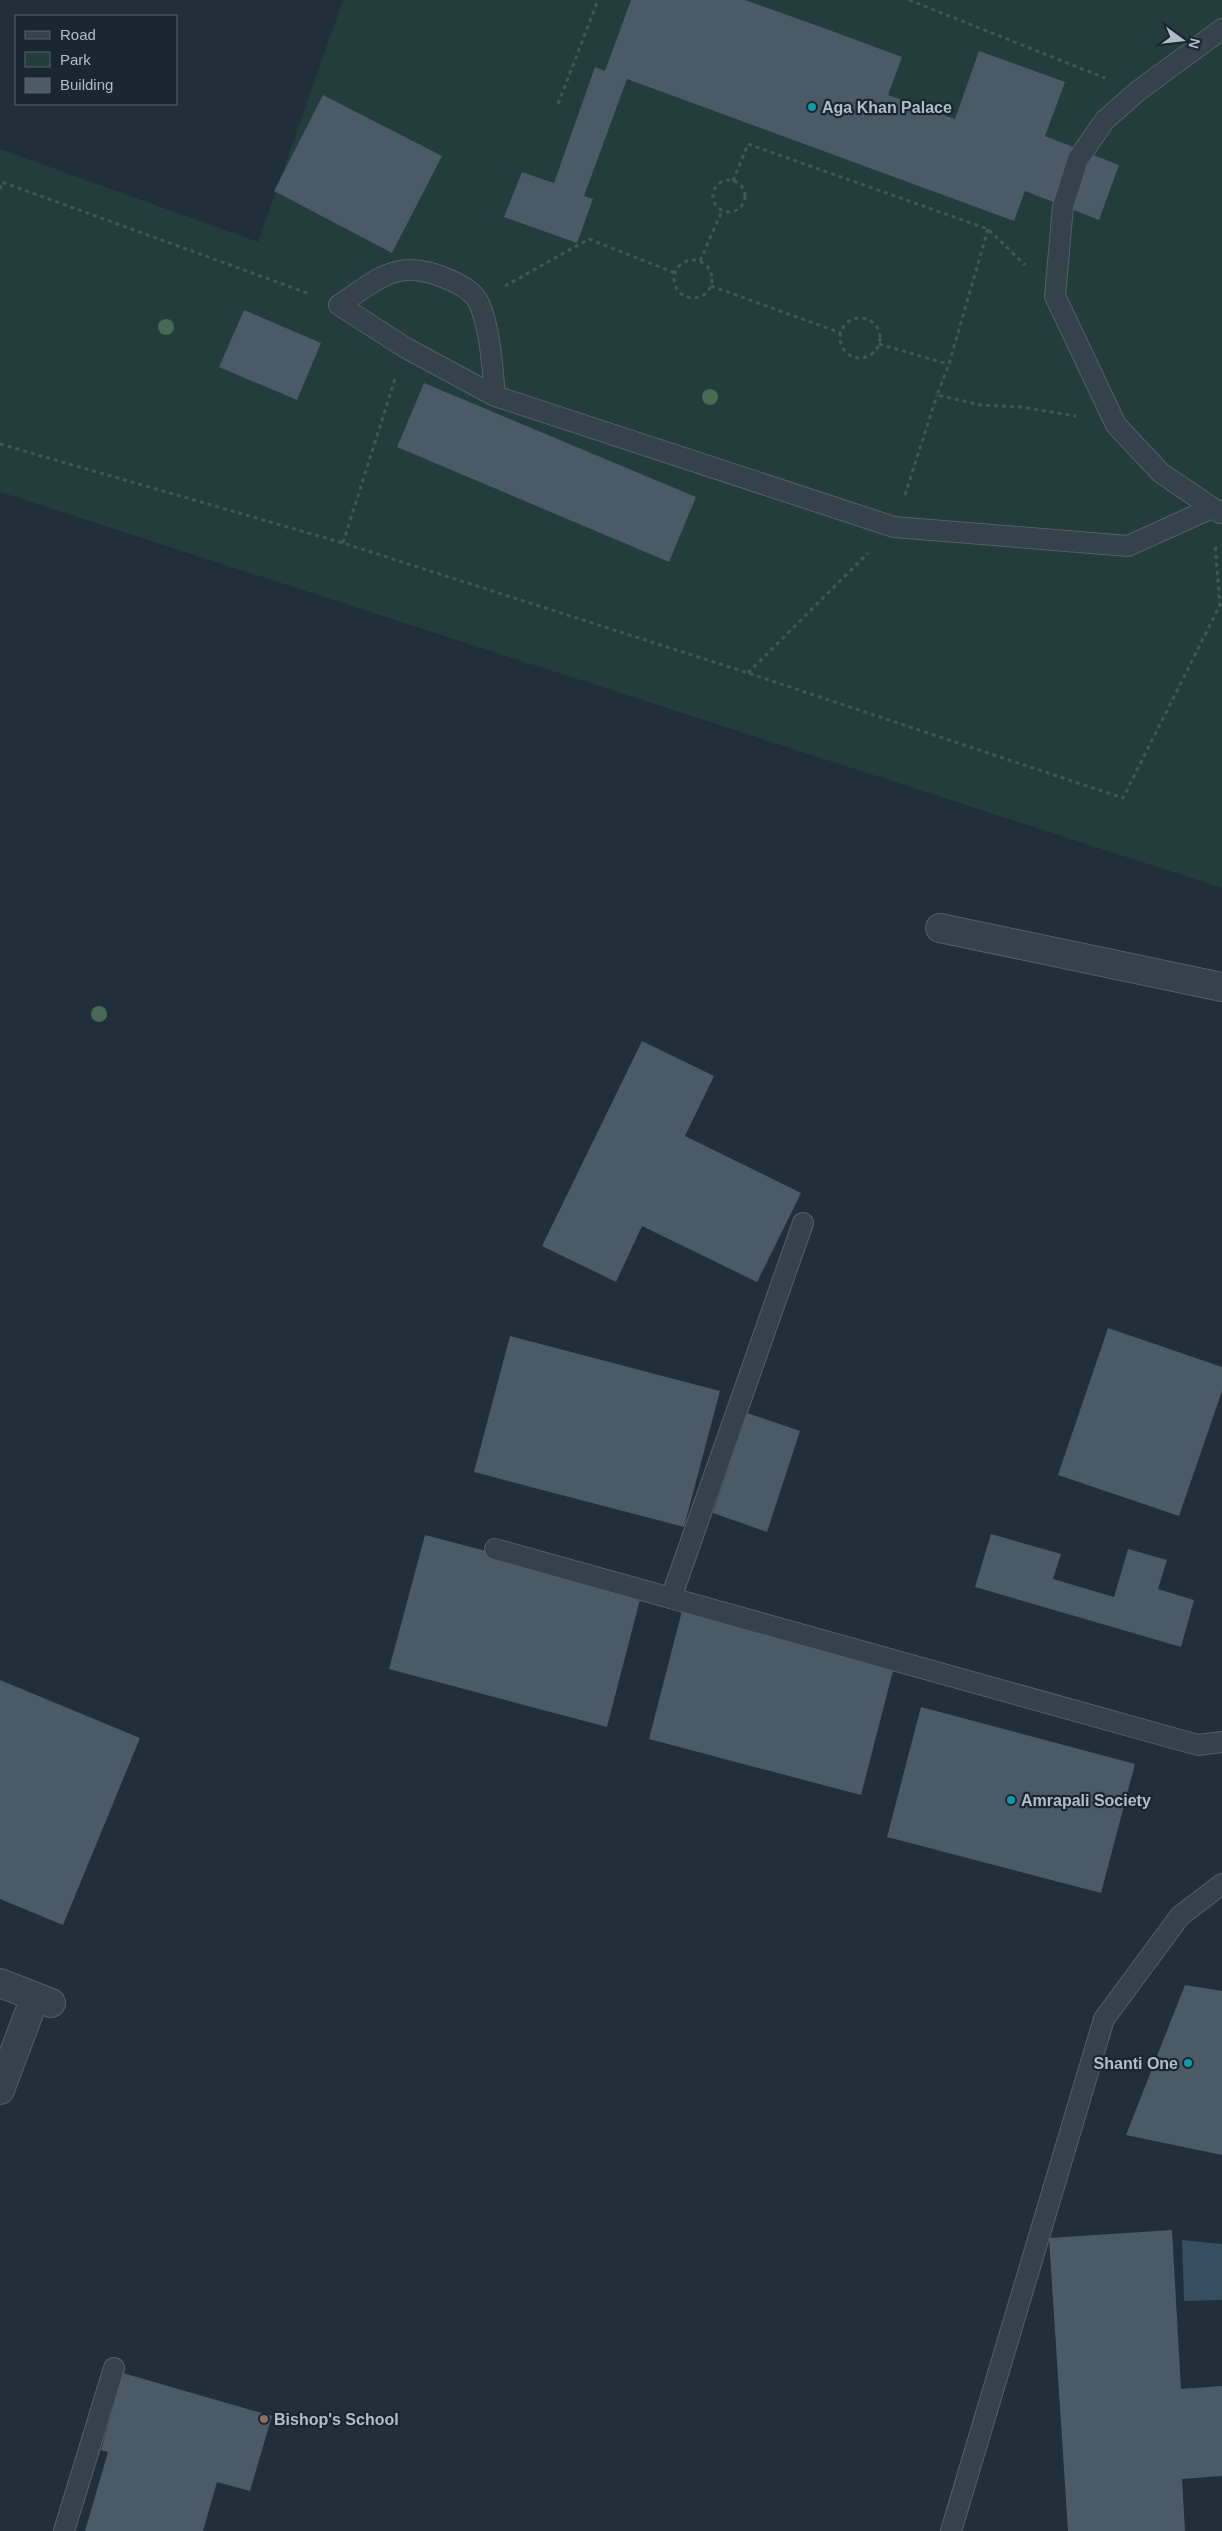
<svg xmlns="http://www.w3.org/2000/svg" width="1222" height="2531" font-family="Helvetica,sans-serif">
	<rect width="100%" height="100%" fill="#212f3b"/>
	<!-- green -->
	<polygon fill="#233c3c" points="343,0 1222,0 1222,888 0,492 0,149 258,242"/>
	<!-- water -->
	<polygon fill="#354e62" points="1182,2240 1222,2244 1222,2300 1184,2301"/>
	<!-- building -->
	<g fill="#4a5a67">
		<polygon points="631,0 745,0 821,27 902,57 888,95 955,119 979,51 1065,82 1045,136 1119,165 1099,220 1025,191 1014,221 627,79 584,196 593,199 577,243 504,217 522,172 554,183 595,67 605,71"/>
		<polygon points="323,95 442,156 392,253 274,191"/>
		<polygon points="244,310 321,343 297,400 219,367"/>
		<polygon points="424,383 696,497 669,562 397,447"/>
		<polygon points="642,1041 714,1076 685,1136 801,1193 757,1282 642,1226 616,1282 542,1246"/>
		<polygon points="1108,1328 1222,1367 1222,1391 1179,1516 1058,1475"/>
		<polygon points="510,1336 720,1391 684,1527 474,1472"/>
		<polygon points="747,1413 800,1431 767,1532 713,1513"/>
		<polygon points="991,1534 1061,1554 1053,1579 1114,1597 1128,1549 1167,1560 1158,1589 1194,1600 1181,1647 975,1587"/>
		<polygon points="425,1535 642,1592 607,1727 389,1669"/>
		<polygon points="683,1607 895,1663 861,1795 649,1739"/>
		<polygon points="0,1680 140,1738 63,1925 0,1899"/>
		<polygon points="921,1707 1135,1764 1101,1893 887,1837"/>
		<polygon points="1185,1985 1222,1991 1222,2155 1126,2135"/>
		<polygon points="1172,2230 1181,2389 1222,2386 1222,2476 1182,2479 1185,2531 1068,2531 1049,2238"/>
		<polygon points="123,2373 272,2416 250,2491 217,2482 203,2531 85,2531 108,2452 101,2450"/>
	</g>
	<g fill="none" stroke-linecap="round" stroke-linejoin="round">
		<!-- service casing -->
		<g stroke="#535f69" stroke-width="22">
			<g id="service">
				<path d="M495,396c-3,-31 -4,-64 -16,-93 -6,-12 -18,-18 -29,-23 -52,-23 -69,-3 -111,25l67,43 89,48 399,131 234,19 84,-38"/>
				<polyline points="1220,513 1161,473 1116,425 1055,296 1063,206 1078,159 1105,120 1138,91 1222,29"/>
				<polyline points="495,1549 1198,1745 1222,1742"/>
				<polyline points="671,1598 803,1223"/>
				<polyline points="64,2531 114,2368"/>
				<polyline points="951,2531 1104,2019 1180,1916 1222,1884"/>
			</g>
		</g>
		<!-- minor casing -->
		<g stroke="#535f69" stroke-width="30">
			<g id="minor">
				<polyline points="940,928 1222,987"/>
				<polyline points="0,1983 51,2003"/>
				<polyline points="0,2090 35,1997"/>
			</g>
		</g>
		<!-- path -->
		<g stroke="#415858" stroke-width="3" stroke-dasharray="4 4" stroke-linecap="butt">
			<polyline points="909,0 1105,78"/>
			<polyline points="558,104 598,0"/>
			<circle cx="729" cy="196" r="16"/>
			<polyline points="733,181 748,144 988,229 1025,265"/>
			<polyline points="0,189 2,182 310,294"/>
			<polyline points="988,229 949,364 937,395 981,405 1021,407 1076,416"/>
			<circle cx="693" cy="279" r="19"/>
			<polyline points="700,261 722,211"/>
			<polyline points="505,286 589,239 675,273"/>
			<polyline points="711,286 841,333"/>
			<circle cx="860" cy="338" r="20"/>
			<polyline points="879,344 948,364"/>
			<polyline points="0,444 343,543 748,673 1123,798 1220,605 1215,545"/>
			<polyline points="905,495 937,395"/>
			<polyline points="343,543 395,379"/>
			<polyline points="748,673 868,553"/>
		</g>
		<!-- service -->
		<use href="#service" stroke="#35414b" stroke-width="20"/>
		<!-- minor -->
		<use href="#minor" stroke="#35414b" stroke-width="28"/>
	</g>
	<!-- trees -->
	<g fill="#476956">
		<circle cx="166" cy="327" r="8"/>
		<circle cx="710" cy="397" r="8"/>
		<circle cx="99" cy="1014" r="8"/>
	</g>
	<!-- markers -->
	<g fill="#0f9aa8" stroke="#1a2630" stroke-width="2">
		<circle cx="812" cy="107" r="5"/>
		<circle cx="1011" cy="1800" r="5"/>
		<circle cx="1188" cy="2063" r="5"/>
	</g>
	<circle fill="#8d6e63" stroke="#1a2630" stroke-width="2" cx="264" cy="2419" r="5"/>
	<g text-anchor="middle" stroke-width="4.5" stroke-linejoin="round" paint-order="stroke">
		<!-- poi labels -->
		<g font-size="16" font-weight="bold" fill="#b0bcc7" stroke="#1a2630" text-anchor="start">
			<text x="822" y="113">Aga Khan Palace</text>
			<text x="1021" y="1806">Amrapali Society</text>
			<text x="1178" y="2069" text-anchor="end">Shanti One</text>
			<text x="274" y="2425">Bishop's School</text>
		</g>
	</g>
	<!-- legend -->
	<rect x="15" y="15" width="162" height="90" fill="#1a2630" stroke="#56626c"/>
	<rect x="25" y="31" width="25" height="8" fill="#35414b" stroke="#56626c"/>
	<text x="60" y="40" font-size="15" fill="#b0bcc7">Road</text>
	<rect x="25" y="52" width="25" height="15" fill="#233c3c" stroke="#56626c"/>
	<text x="60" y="65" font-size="15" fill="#b0bcc7">Park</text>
	<rect x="25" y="78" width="25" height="15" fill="#4a5a67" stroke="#56626c"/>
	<text x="60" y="90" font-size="15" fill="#b0bcc7">Building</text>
	<!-- north arrow -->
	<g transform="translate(1182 40) rotate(105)" stroke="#1a2630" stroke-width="4" paint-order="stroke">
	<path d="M0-4L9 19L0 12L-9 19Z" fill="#b0bcc7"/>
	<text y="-8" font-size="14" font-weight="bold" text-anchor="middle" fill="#b0bcc7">N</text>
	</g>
</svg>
